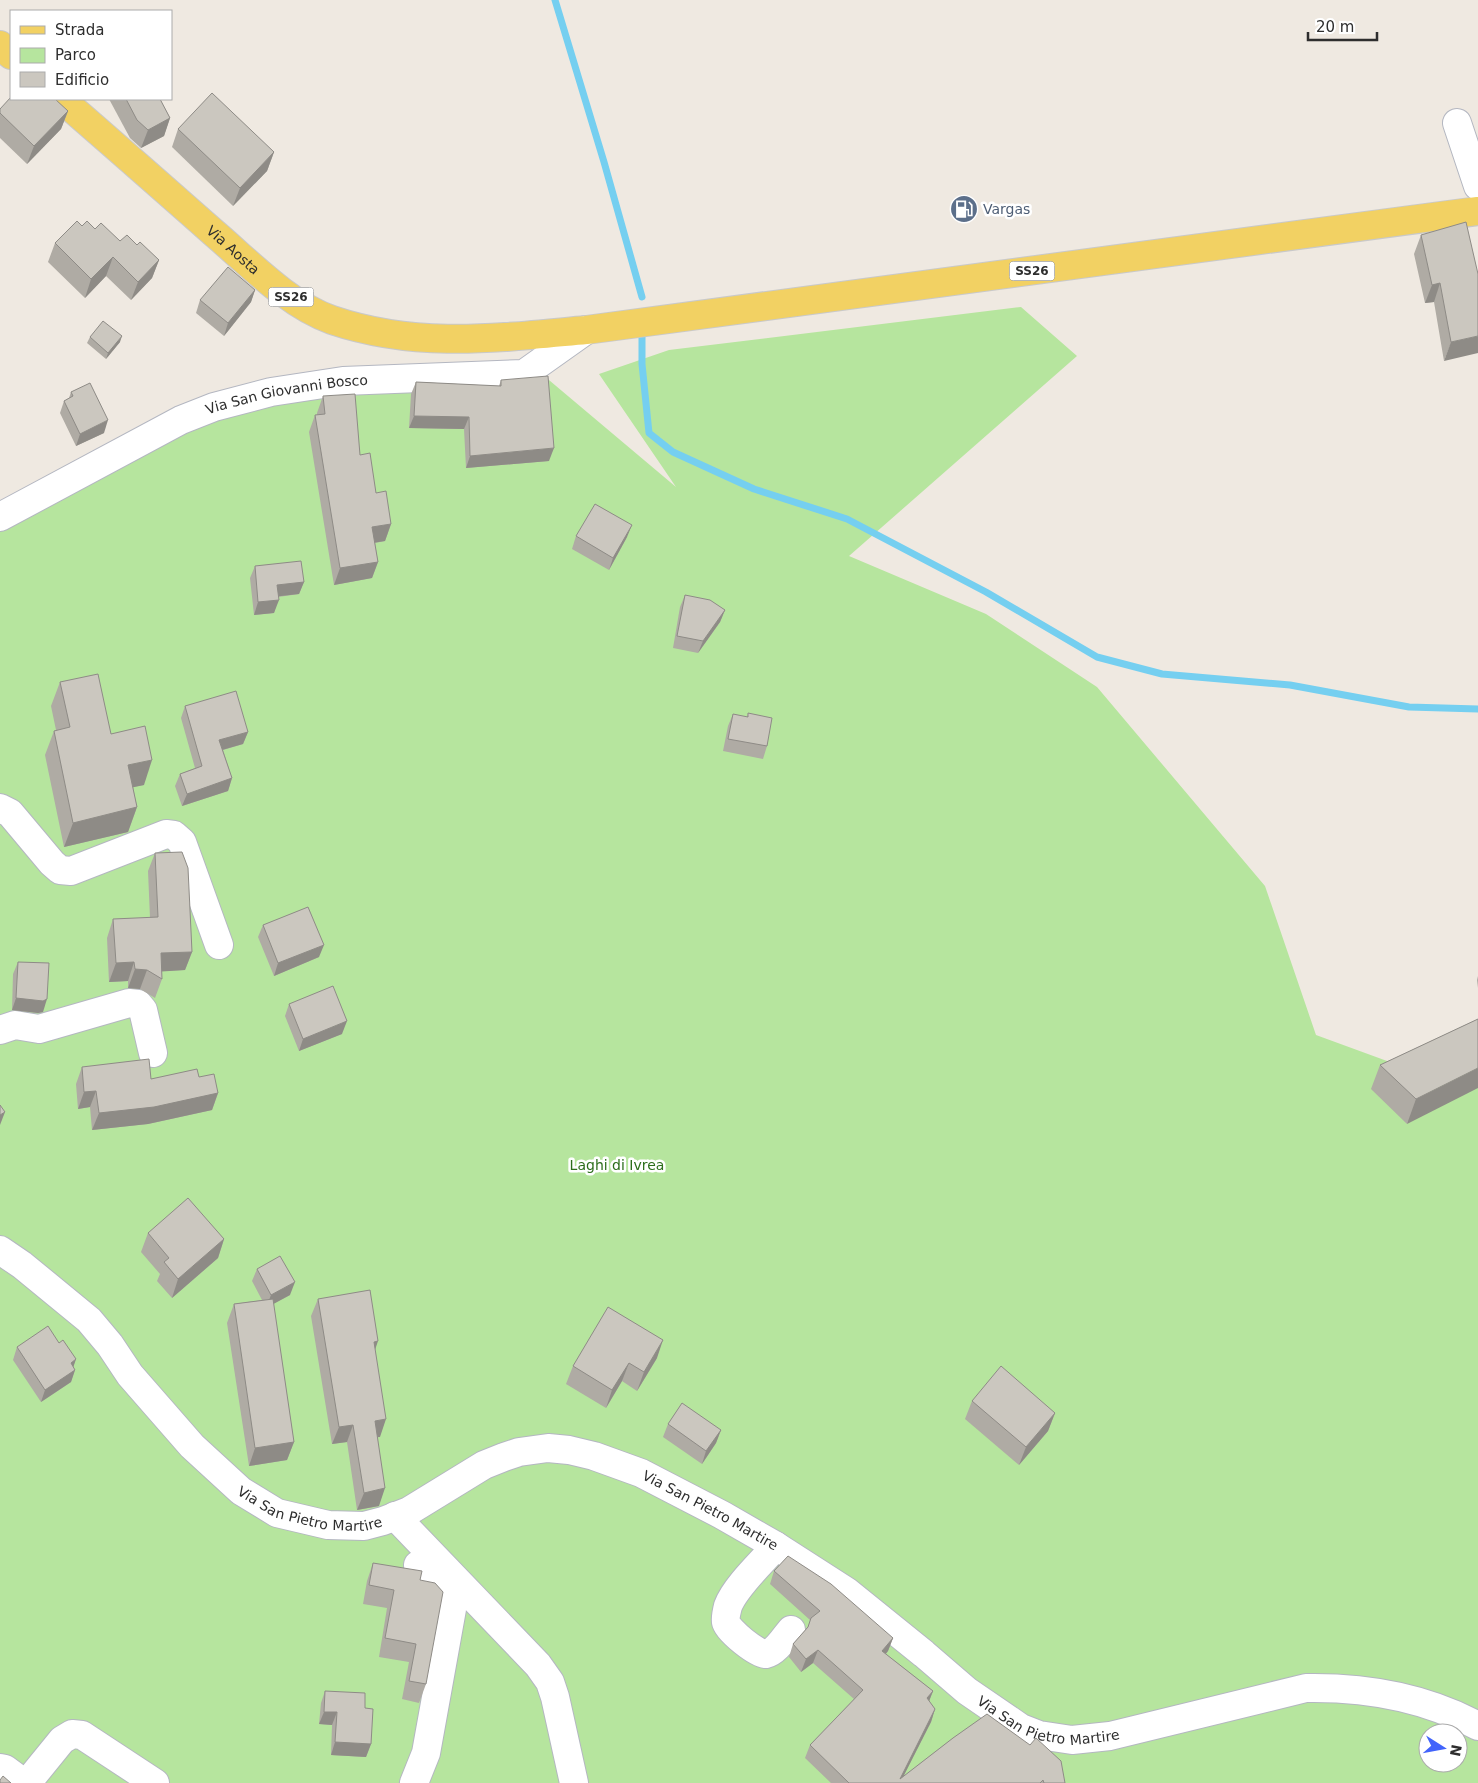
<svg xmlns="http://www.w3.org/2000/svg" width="1478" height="1783" font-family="'DejaVu Sans',sans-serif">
	<rect width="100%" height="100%" fill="#efe9e1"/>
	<!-- green -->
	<path fill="#b6e59e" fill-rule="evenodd" d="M1021,307l56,49 -228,200 137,58 111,73 168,199 51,149 112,41 50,-26v733h-1478v-1264l193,-116 350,-28 133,112 -77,-113 70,-24zM1428,1733h30v30h-30z"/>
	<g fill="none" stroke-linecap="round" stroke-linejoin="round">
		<!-- stream -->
		<g stroke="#75cff0" stroke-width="7">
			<polyline points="555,0 604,162 642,297"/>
			<polyline points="642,332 642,364 649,433 673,452 754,489 847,519 986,592 1097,657 1162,674 1290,685 1409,707 1478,709"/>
		</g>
		<!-- minor casing -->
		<g stroke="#b4b7c1" stroke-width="30">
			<g id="minor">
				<polyline points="1457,123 1478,186"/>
				<path id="s1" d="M0,517l181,-97 33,-13 57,-15 72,-11 181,-7 62,-44"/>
				<polyline points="0,808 10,813 52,863 60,870 71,871 166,834 174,835 182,842 219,945"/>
				<polyline points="0,1030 15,1025 39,1029 129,1003 138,1004 143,1010 153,1053"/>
				<path id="s2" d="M0,1250l22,15 67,55 21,25 20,30 62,71 49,45 36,22 51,12 36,1 19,-5 26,-10 75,-46 20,-8 15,-5 29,-4 21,2 25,6 47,17 81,42 54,31 70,45 78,63 43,37 54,37 18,7 33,5 38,-4 196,-48c60,-1 119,9 172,38"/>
				<polyline points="395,1516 538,1665 550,1682 555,1697 574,1783"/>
				<path d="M776,1546c-14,16 -41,41 -48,60 -1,4 -3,12 -2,16 1,8 32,33 40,32 10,-2 19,-17 25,-24"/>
				<polyline points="0,1768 5,1769 24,1783"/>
				<polyline points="27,1783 62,1740 72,1734 82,1735 155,1783"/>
				<polyline points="414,1783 426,1753 452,1609 450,1603 418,1565"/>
			</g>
		</g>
		<!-- major casing -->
		<g stroke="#c9c9c9" stroke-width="30">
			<g id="major">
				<polyline points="0,45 11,55"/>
				<path id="s3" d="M61,99c51,44 102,89 153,134 35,30 75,72 118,87 86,29 166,18 254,10l892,-119"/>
			</g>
		</g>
		<!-- minor -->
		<use href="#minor" stroke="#fff" stroke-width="28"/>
		<!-- major -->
		<use href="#major" stroke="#f2d163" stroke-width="28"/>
	</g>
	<!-- wall -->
	<g fill="#afaba4">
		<polygon points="109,99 160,99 170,118 164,136 141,148 130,138"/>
		<polygon points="0,109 68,111 61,129 27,164 0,138"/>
		<polygon points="178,129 274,152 267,171 233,206 172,147"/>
		<polygon points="82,226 95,229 120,241 137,245 159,260 152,278 131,300 106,276 85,298 48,262 55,243"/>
		<polygon points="1421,235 1478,274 1444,361 1434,302 1425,303 1414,254"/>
		<polygon points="255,290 251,302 224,336 196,313 200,300"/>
		<polygon points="90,337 120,342 106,359 87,343"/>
		<polygon points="501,380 549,461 466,468 464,429 409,428 411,394 416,382 499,386"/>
		<polygon points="71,392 104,433 76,446 60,413 64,401 69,398"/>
		<polygon points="323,396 360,455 376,493 391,524 385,541 375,543 378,562 372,578 334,585 309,432 315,415 317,415 317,413"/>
		<polygon points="576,536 627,537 609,570 572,549"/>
		<polygon points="255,566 304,582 299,594 278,597 274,613 254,615 250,578"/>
		<polygon points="685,595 725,610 720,622 698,653 673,648 680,607"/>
		<polygon points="60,682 111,734 144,785 133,787 137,807 128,832 64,847 45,755 54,731 56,730 51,706"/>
		<polygon points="185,706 248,732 243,744 223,750 232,778 228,791 182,806 175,786 180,774 195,768 181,718"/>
		<polygon points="748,713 767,746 763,759 723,751 728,726 733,714 747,717"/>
		<polygon points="155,853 192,952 185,970 162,971 162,979 155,998 140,989 128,988 128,981 109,982 107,938 113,919 150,918 148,871"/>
		<polygon points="263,925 319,957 274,976 258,937"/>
		<polygon points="18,962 43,1012 38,1013 12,1010 13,974"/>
		<polygon points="1478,976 1478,988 1477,980"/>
		<polygon points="289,1004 342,1034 299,1051 285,1016"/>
		<polygon points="1478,1019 1407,1124 1371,1089 1380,1065"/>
		<polygon points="82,1067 151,1079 199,1077 218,1093 212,1110 148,1124 92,1130 90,1107 78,1109 76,1084"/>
		<polygon points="148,1233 224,1239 218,1258 172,1298 157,1281 160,1274 141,1252"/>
		<polygon points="257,1269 290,1295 273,1304 294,1442 287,1460 249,1466 227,1323 234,1304 262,1300 252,1281"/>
		<polygon points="318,1299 375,1350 380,1437 378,1437 379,1506 357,1510 347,1442 332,1444 311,1316"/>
		<polygon points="59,1343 76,1359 73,1367 75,1370 71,1382 41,1402 13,1360 17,1347"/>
		<polygon points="657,1358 637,1391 622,1381 606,1408 566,1384 573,1366"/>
		<polygon points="972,1401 1055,1413 1048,1431 1019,1465 965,1419"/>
		<polygon points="668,1424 721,1430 716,1443 702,1464 663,1437"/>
		<polygon points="373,1563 420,1580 426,1684 419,1703 402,1699 409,1662 379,1657 387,1608 363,1604 367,1581"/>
		<polygon points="774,1571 893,1638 888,1651 886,1654 933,1691 929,1701 935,1709 931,1722 903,1777 953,1738 1065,1783 831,1783 805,1758 810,1745 854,1699 813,1663 801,1672 789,1657 793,1644 808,1627 810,1620 770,1584"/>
		<polygon points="325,1691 365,1708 371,1744 366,1757 331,1755 332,1725 319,1724 321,1703"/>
	</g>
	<!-- shaded-wall -->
	<g fill="#8e8b86">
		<polygon points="68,111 61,129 27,164 34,146"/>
		<polygon points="170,118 164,136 141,148 148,130"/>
		<polygon points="274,152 267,171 233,206 240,188"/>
		<polygon points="113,257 106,276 85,298 91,279"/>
		<polygon points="159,260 152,278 131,300 138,282"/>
		<polygon points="1440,283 1434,302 1425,303 1432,285"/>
		<polygon points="255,290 251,302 224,336 228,323"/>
		<polygon points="122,336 120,342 106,359 108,353"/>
		<polygon points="1478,336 1478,353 1444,361 1451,342"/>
		<polygon points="414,416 469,417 464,429 409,428"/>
		<polygon points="108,420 104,433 76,446 80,434"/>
		<polygon points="554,448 549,461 466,468 470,456"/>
		<polygon points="391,524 385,541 366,544 372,527"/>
		<polygon points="632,525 627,537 609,570 613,558"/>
		<polygon points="378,562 372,578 334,585 340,568"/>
		<polygon points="304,582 299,594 272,597 277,585"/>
		<polygon points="279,600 274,613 254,615 258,602"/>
		<polygon points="725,610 720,622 698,653 703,641"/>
		<polygon points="248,732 243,744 215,752 219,740"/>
		<polygon points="152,760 144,785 120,790 128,765"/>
		<polygon points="232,778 228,791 182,806 187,794"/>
		<polygon points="137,807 128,832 64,847 73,823"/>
		<polygon points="324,945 319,957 274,976 278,963"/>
		<polygon points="192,952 185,970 154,972 161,953"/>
		<polygon points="134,962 128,981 109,982 116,963"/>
		<polygon points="135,969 147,970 140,989 128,988"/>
		<polygon points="16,998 47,999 43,1012 38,1013 12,1010"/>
		<polygon points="347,1021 342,1034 299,1051 303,1039"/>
		<polygon points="1478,1068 1478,1088 1407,1124 1416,1099"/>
		<polygon points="96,1091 90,1107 78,1109 84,1092"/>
		<polygon points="218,1093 212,1110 148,1124 92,1130 99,1113"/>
		<polygon points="5,1112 0,1125 0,1115"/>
		<polygon points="224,1239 218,1258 172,1298 178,1279"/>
		<polygon points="295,1282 290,1295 266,1308 271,1295"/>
		<polygon points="663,1340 657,1358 637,1391 644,1372"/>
		<polygon points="378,1341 372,1359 374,1342"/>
		<polygon points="76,1359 72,1371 71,1363"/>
		<polygon points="629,1363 622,1381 606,1408 612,1390"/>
		<polygon points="75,1370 71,1382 41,1402 45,1390"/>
		<polygon points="1055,1413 1048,1431 1019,1465 1026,1447"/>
		<polygon points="386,1419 380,1437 369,1438 375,1421"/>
		<polygon points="353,1425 347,1442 332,1444 339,1427"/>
		<polygon points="721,1430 716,1443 702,1464 706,1451"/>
		<polygon points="294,1442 287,1460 249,1466 255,1448"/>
		<polygon points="385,1488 379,1506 357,1510 364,1493"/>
		<polygon points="893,1638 888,1651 877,1664 882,1651"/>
		<polygon points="818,1650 813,1663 801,1672 806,1659"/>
		<polygon points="933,1691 928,1704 927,1698"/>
		<polygon points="935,1709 931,1722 900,1783 900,1779"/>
		<polygon points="324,1712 337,1712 332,1725 319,1724"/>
		<polygon points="335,1742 371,1744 366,1757 331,1755"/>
	</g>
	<!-- building -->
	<g fill="#cbc7bf" stroke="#8e8b86">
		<polygon points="212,93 274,152 240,188 178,129"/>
		<polygon points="11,97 11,99 55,99 68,111 34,146 0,113 0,109"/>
		<polygon points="126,99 160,99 170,118 148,130 137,120"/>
		<polygon points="77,221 82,226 87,221 95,229 101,223 120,241 127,235 137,245 140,242 159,260 138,282 113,257 91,279 55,243"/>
		<polygon points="1466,222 1478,274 1478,336 1451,342 1440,283 1432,285 1421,235"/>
		<polygon points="228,267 255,290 228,323 200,300"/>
		<polygon points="103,321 122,336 108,353 90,337"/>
		<polygon points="548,376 554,448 470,456 469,417 414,416 416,382 501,386 501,380"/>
		<polygon points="90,383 108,420 80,434 64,401 73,396 71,392"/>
		<polygon points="355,394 360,455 370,453 376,493 386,491 391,524 372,527 378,562 340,568 315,415 325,414 323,396"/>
		<polygon points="595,504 632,525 613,558 576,536"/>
		<polygon points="301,561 304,582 277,585 279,600 258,602 255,566"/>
		<polygon points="685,595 710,600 725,610 703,641 677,636"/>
		<polygon points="98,674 111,734 145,726 152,760 128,765 137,807 73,823 54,731 70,727 60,682"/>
		<polygon points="236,691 248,732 219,740 232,778 187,794 180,774 202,766 185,706"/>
		<polygon points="748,713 772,718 767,746 728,739 733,714 748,717"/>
		<polygon points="182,852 188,868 192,952 161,953 162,979 147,970 135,969 134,962 116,963 113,919 158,917 155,853"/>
		<polygon points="308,907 324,945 278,963 263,925"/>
		<polygon points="18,962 49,963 47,999 43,1001 16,998"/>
		<polygon points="333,986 347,1021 303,1039 289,1004"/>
		<polygon points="1478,1019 1478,1068 1416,1099 1380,1065"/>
		<polygon points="149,1059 151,1079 197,1069 199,1077 214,1074 218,1093 154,1107 99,1113 96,1091 84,1092 82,1067"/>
		<polygon points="0,1105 5,1112 0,1115"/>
		<polygon points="188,1198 224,1239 178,1279 164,1262 169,1258 148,1233"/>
		<polygon points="280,1256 295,1282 271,1295 257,1269"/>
		<polygon points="370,1290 378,1341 374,1342 386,1419 375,1421 385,1488 364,1493 353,1425 339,1427 318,1299"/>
		<polygon points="273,1299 294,1442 255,1448 234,1304"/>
		<polygon points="608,1307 663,1340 644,1372 629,1363 612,1390 573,1366"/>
		<polygon points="48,1326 59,1343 63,1340 76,1359 71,1363 75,1370 45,1390 17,1347"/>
		<polygon points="1001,1366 1055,1413 1026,1447 972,1401"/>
		<polygon points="682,1403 721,1430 706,1451 668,1424"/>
		<polygon points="788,1556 831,1584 893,1638 882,1651 933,1691 927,1698 935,1709 900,1779 953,1738 987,1714 1030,1745 1036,1738 1061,1761 1065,1783 1044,1783 1043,1780 1040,1783 849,1783 810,1745 863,1690 818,1650 806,1659 793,1644 808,1627 811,1618 820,1611 774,1571"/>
		<polygon points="373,1563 422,1571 420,1580 435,1583 443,1592 426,1684 409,1681 416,1644 385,1638 394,1590 369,1585"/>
		<polygon points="325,1691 365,1693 365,1708 373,1709 371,1744 335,1742 337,1712 324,1712"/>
		<polygon points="3,1776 11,1783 0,1783 0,1780"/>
	</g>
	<!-- icons -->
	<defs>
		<g id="fuel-disc" transform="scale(1.4375)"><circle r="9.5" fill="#5c6f8a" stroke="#fff"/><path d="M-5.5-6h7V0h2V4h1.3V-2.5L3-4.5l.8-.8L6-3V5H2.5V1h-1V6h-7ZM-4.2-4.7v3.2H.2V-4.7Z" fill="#fff"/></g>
	</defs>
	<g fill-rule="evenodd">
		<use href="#fuel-disc" x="964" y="209"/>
	</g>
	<g text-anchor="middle" stroke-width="5" stroke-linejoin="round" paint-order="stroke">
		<!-- shield labels -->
		<g fill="#fff" stroke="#6d6d6d" stroke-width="1">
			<rect x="1009.5" y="261.5" width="45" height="19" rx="4"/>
			<rect x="268.5" y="287.5" width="45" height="19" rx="4"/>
		</g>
		<g font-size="12" font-weight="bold" fill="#2e2e2e">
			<text x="1032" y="275">SS26</text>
			<text x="291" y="301">SS26</text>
		</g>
		<!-- service labels -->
		<g font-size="14" fill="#4e5e75" stroke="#fff" text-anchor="start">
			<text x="983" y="214">Vargas</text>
		</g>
		<!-- street labels -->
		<g font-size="14" fill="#2e2e2e" stroke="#fff">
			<text dy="5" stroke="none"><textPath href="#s3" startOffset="229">Via Aosta</textPath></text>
			<text dy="5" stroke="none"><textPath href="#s1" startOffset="315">Via San Giovanni Bosco</textPath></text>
			<text dy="5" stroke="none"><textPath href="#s2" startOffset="416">Via San Pietro Martire</textPath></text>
			<text dy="5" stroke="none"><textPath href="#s2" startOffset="851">Via San Pietro Martire</textPath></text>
			<text dy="5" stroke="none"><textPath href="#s2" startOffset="1256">Via San Pietro Martire</textPath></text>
		</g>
		<!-- park labels -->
		<g font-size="14" fill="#2c6e1b" stroke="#fff">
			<text x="617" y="1170">Laghi di Ivrea</text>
		</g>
	</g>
	<!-- legend -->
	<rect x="10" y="10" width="162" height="90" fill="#ffffff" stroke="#ababab"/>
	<rect x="20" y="26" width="25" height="8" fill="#f2d163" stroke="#ababab"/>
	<text x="55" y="35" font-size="15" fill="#2e2e2e">Strada</text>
	<rect x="20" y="48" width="25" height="15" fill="#b6e59e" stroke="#ababab"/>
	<text x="55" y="60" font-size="15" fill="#2e2e2e">Parco</text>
	<rect x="20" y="72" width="25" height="15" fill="#cbc7bf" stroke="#ababab"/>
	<text x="55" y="85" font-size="15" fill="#2e2e2e">Edificio</text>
	<!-- north arrow -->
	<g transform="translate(1443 1748) rotate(101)"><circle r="24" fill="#ffffff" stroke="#ababab"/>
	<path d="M0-4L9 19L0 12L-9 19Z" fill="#4264fb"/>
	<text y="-8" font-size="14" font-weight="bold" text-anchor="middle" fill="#2e2e2e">N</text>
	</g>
	<!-- scale -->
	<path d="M1308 32v8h69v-8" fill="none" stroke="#2e2e2e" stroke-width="2.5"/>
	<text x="1316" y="32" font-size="15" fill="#2e2e2e" stroke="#ffffff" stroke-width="4" paint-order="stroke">20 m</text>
</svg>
